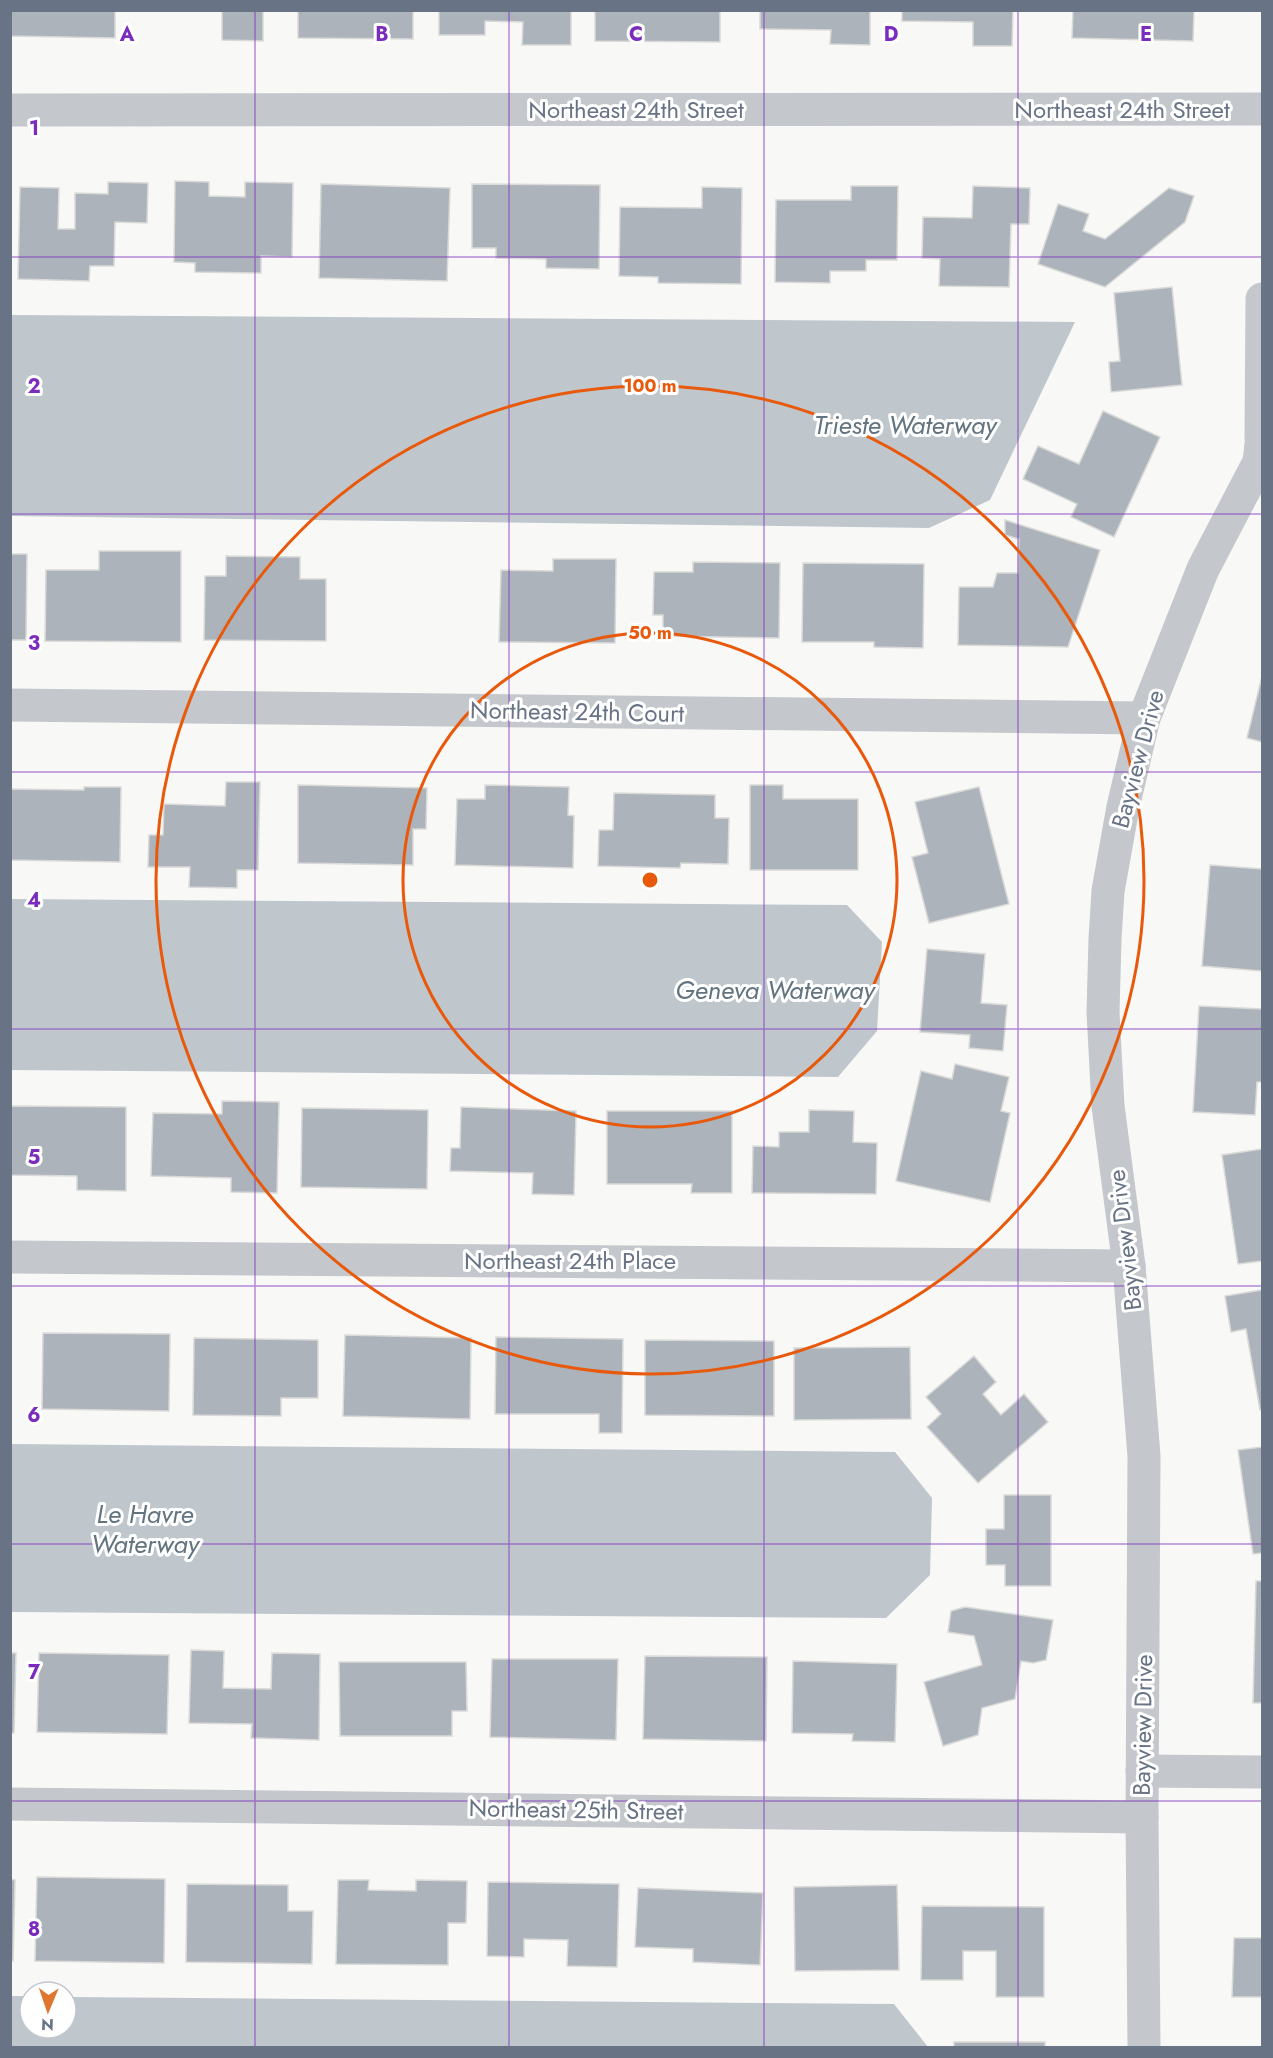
<svg xmlns="http://www.w3.org/2000/svg" width="1273" height="2058" font-family="Jost,sans-serif">
	<rect width="100%" height="100%" fill="#f8f8f6"/>
	<!-- water -->
	<g fill="#bfc7cd">
		<polygon points="11,315 1075,322 990,500 929,528 11,516"/>
		<polygon points="11,899 847,905 882,942 877,1031 838,1077 11,1070"/>
		<polygon points="11,1444 895,1452 932,1498 930,1575 886,1618 11,1612"/>
		<polygon points="11,1996 30,1996 30,2028 66,2028 66,1997 894,2004 928,2047 11,2047"/>
	</g>
	<!-- building -->
	<g fill="#acb3ba" stroke="#d9dad8" stroke-width="1.5">
		<polygon points="10,10 115,10 115,38 10,36"/>
		<polygon points="222,10 263,10 263,41 222,40"/>
		<polygon points="298,10 413,10 413,39 298,38"/>
		<polygon points="439,10 571,10 571,45 522,45 523,22 485,21 485,35 439,35"/>
		<polygon points="595,10 720,10 720,42 595,41"/>
		<polygon points="760,10 870,10 870,45 830,44 831,30 760,29"/>
		<polygon points="902,10 1013,10 1012,46 973,46 973,22 902,21"/>
		<polygon points="1073,10 1194,10 1193,41 1072,38"/>
		<polygon points="175,181 209,182 209,196 245,197 245,182 293,183 292,257 261,256 261,273 195,272 195,263 174,262"/>
		<polygon points="108,182 148,183 147,223 115,222 114,266 90,266 89,281 18,279 20,187 59,188 58,229 75,229 75,193 108,194"/>
		<polygon points="321,184 450,188 447,281 319,278"/>
		<polygon points="472,184 600,185 599,269 546,268 546,259 496,258 496,248 472,248"/>
		<polygon points="851,186 898,186 897,260 866,260 866,271 830,271 830,283 775,282 776,200 851,200"/>
		<polygon points="973,186 1030,188 1029,224 1011,224 1009,287 939,286 940,259 922,258 923,217 972,218"/>
		<polygon points="702,187 742,188 741,284 658,283 658,277 619,276 620,207 702,208"/>
		<polygon points="1169,188 1194,196 1185,222 1105,287 1038,264 1058,204 1089,214 1083,231 1105,239"/>
		<polygon points="1172,287 1182,385 1111,392 1109,362 1120,361 1114,293"/>
		<polygon points="1103,411 1160,437 1114,537 1071,517 1077,504 1023,479 1038,446 1079,464"/>
		<polygon points="1005,520 1100,550 1068,647 958,645 959,587 993,587 997,573 1018,573 1019,539 1005,535"/>
		<polygon points="99,551 181,551 181,642 45,641 46,570 99,570"/>
		<polygon points="10,554 27,554 26,640 10,640"/>
		<polygon points="226,556 300,557 300,579 326,579 326,641 204,640 205,576 226,576"/>
		<polygon points="553,559 616,559 615,643 499,642 501,570 553,571"/>
		<polygon points="693,562 780,563 779,638 663,636 663,615 653,615 654,572 693,572"/>
		<polygon points="803,563 924,564 923,648 874,647 874,642 802,642"/>
		<polygon points="1262,676 1262,742 1247,738"/>
		<polygon points="226,782 260,782 258,870 237,870 237,888 189,887 190,867 148,867 149,835 163,835 164,804 225,806"/>
		<polygon points="298,785 427,788 426,829 413,829 413,865 298,863"/>
		<polygon points="485,785 569,787 568,815 574,816 573,868 455,865 457,799 485,799"/>
		<polygon points="750,785 783,785 783,799 858,799 858,870 750,870"/>
		<polygon points="84,787 121,787 120,862 10,860 10,789 84,790"/>
		<polygon points="979,787 1009,904 929,923 912,857 928,853 915,802"/>
		<polygon points="614,793 715,795 715,818 729,818 728,864 681,863 680,868 598,866 599,830 613,830"/>
		<polygon points="1210,865 1262,869 1262,971 1202,966"/>
		<polygon points="927,949 985,954 981,1003 1007,1005 1003,1051 969,1048 970,1035 920,1032"/>
		<polygon points="1199,1006 1262,1009 1262,1082 1257,1082 1255,1115 1193,1112"/>
		<polygon points="955,1064 1009,1077 1001,1111 1010,1113 990,1202 896,1181 921,1071 952,1079"/>
		<polygon points="222,1101 279,1102 277,1193 231,1192 231,1178 151,1176 153,1113 222,1114"/>
		<polygon points="10,1106 126,1107 126,1191 77,1190 77,1176 10,1175"/>
		<polygon points="461,1107 576,1111 574,1195 532,1194 533,1173 450,1171 451,1148 460,1148"/>
		<polygon points="302,1108 428,1110 427,1189 301,1187"/>
		<polygon points="809,1110 854,1111 853,1142 877,1143 876,1194 752,1193 753,1146 779,1147 779,1132 809,1132"/>
		<polygon points="607,1111 732,1111 732,1193 691,1193 692,1184 607,1184"/>
		<polygon points="1262,1149 1262,1261 1238,1264 1222,1155"/>
		<polygon points="1262,1290 1262,1410 1260,1410 1246,1329 1231,1332 1225,1296"/>
		<polygon points="43,1333 170,1334 169,1411 42,1409"/>
		<polygon points="345,1335 471,1338 470,1419 343,1416"/>
		<polygon points="496,1337 623,1339 622,1433 599,1433 599,1414 495,1414"/>
		<polygon points="194,1338 318,1340 318,1398 281,1398 281,1416 193,1415"/>
		<polygon points="645,1340 774,1341 774,1416 645,1415"/>
		<polygon points="910,1347 911,1419 794,1420 794,1348"/>
		<polygon points="974,1356 996,1382 983,1394 1001,1415 1024,1394 1048,1422 978,1483 927,1427 941,1414 926,1397"/>
		<polygon points="1262,1447 1262,1553 1253,1554 1238,1450"/>
		<polygon points="1004,1495 1051,1495 1051,1586 1005,1586 1005,1565 986,1565 986,1529 1004,1529"/>
		<polygon points="1256,1581 1262,1581 1262,1703 1253,1703"/>
		<polygon points="965,1607 1053,1620 1046,1660 1033,1663 1021,1661 1015,1699 982,1708 978,1735 943,1746 924,1682 982,1665 974,1636 948,1632 951,1611"/>
		<polygon points="191,1650 224,1651 223,1688 271,1689 272,1653 320,1654 319,1740 251,1738 252,1724 189,1723"/>
		<polygon points="10,1653 16,1653 14,1733 10,1733"/>
		<polygon points="39,1653 169,1655 167,1734 37,1732"/>
		<polygon points="645,1656 767,1657 766,1741 643,1739"/>
		<polygon points="492,1659 618,1659 616,1740 490,1737"/>
		<polygon points="793,1661 897,1664 895,1742 852,1741 853,1734 792,1733"/>
		<polygon points="339,1662 466,1662 467,1711 452,1711 452,1736 340,1736"/>
		<polygon points="37,1877 165,1879 164,1963 35,1961"/>
		<polygon points="10,1879 15,1880 13,1961 10,1961"/>
		<polygon points="338,1880 369,1880 368,1890 416,1891 416,1880 467,1881 466,1923 448,1923 448,1965 336,1964"/>
		<polygon points="488,1882 619,1884 617,1967 567,1966 568,1940 524,1939 524,1957 487,1956"/>
		<polygon points="187,1884 288,1885 288,1911 313,1911 312,1964 186,1962"/>
		<polygon points="897,1885 899,1970 795,1971 794,1887"/>
		<polygon points="638,1888 763,1893 760,1965 693,1962 693,1949 635,1947"/>
		<polygon points="1262,1889 1262,1997 1232,1997 1234,1938 1262,1938"/>
		<polygon points="922,1906 1044,1907 1044,1997 996,1997 996,1951 963,1951 963,1980 921,1980"/>
		<rect x="954" y="2042" width="91" height="6"/>
	</g>
	<g fill="none" stroke-linecap="round" stroke-linejoin="round">
		<!-- minor -->
		<g stroke="#c4c7cb" stroke-width="33">
			<polyline points="10,110 1262,109"/>
			<polyline points="1261,437 1262,299"/>
			<polyline points="10,705 1144,718"/>
			<polyline points="10,1257 1129,1266"/>
			<polyline points="1142,1771 1262,1772"/>
			<polyline points="10,1804 1142,1817"/>
			<polyline points="1144,2048 1142,1817 1144,1456 1129,1266 1108,1106 1103,1012 1105,939 1108,891 1123,807 1144,718 1203,569 1259,462 1262,435"/>
		</g>
	</g>
	<!-- grid -->
	<path fill="none" stroke="#7b2cbf" stroke-width="1.5" stroke-opacity="0.55" d="M255,10v2038M509,10v2038M764,10v2038M1018,10v2038M10,257h1252M10,514h1252M10,772h1252M10,1029h1252M10,1286h1252M10,1544h1252M10,1801h1252"/>
	<!-- distance rings -->
	<g fill="none" stroke="#e8590c" stroke-width="3">
		<circle cx="650" cy="880" r="247"/>
		<circle cx="650" cy="880" r="494"/>
	</g>
	<g text-anchor="middle" stroke-width="6" stroke-linejoin="round" paint-order="stroke">
		<!-- street labels -->
		<g font-size="24" fill="#687386" stroke="#fff">
			<text x="636" y="118">Northeast 24th Street</text>
			<text x="1122" y="118">Northeast 24th Street</text>
			<text transform="translate(577 712) rotate(1)" y="8">Northeast 24th Court</text>
			<text transform="translate(1138 759) rotate(-75)" y="8">Bayview Drive</text>
			<text transform="translate(1125 1240) rotate(-97)" y="8">Bayview Drive</text>
			<text x="570" y="1269">Northeast 24th Place</text>
			<text transform="translate(1143 1725) rotate(-89)" y="8">Bayview Drive</text>
			<text transform="translate(576 1810) rotate(1)" y="8">Northeast 25th Street</text>
		</g>
		<!-- water labels -->
		<g font-size="26" font-style="italic" fill="#637481" stroke="#fff">
			<text x="905" y="434">Trieste Waterway</text>
			<text x="775" y="999">Geneva Waterway</text>
			<text x="145" y="1523">Le Havre<tspan x="145" dy="30">Waterway</tspan></text>
		</g>
	</g>
	<g font-size="20" text-anchor="middle" font-weight="bold" fill="#7b2cbf" stroke="#fff" stroke-width="6" stroke-linejoin="round" paint-order="stroke">
		<text x="127" y="41">A</text>
		<text x="382" y="41">B</text>
		<text x="636" y="41">C</text>
		<text x="891" y="41">D</text>
		<text x="1146" y="41">E</text>
		<text x="34" y="135">1</text>
		<text x="34" y="393">2</text>
		<text x="34" y="650">3</text>
		<text x="34" y="907">4</text>
		<text x="34" y="1164">5</text>
		<text x="34" y="1422">6</text>
		<text x="34" y="1679">7</text>
		<text x="34" y="1936">8</text>
	</g>
	<circle cx="650" cy="880" r="9" fill="#e8590c" stroke="#fff" stroke-width="3"/>
	<g font-size="18" text-anchor="middle" font-weight="bold" fill="#e8590c" stroke="#fff" stroke-width="6" stroke-linejoin="round" paint-order="stroke">
		<text x="650" y="392">100 m</text>
		<text x="650" y="639">50 m</text>
	</g>
	<!-- border -->
	<rect width="1273" height="2058" fill="none" stroke="#687386" stroke-width="24"/>
	<!-- north arrow -->
	<g transform="translate(48 2010) rotate(182)"><circle r="28" fill="#ffffff" stroke="#c3c7cf" stroke-width="1.5"/>
	<path d="M0-4.5L10 22L0 15L-10 22Z" fill="#df762f"/>
	<text y="-9" font-size="16" font-weight="bold" text-anchor="middle" fill="#687386">N</text>
	</g>
</svg>
